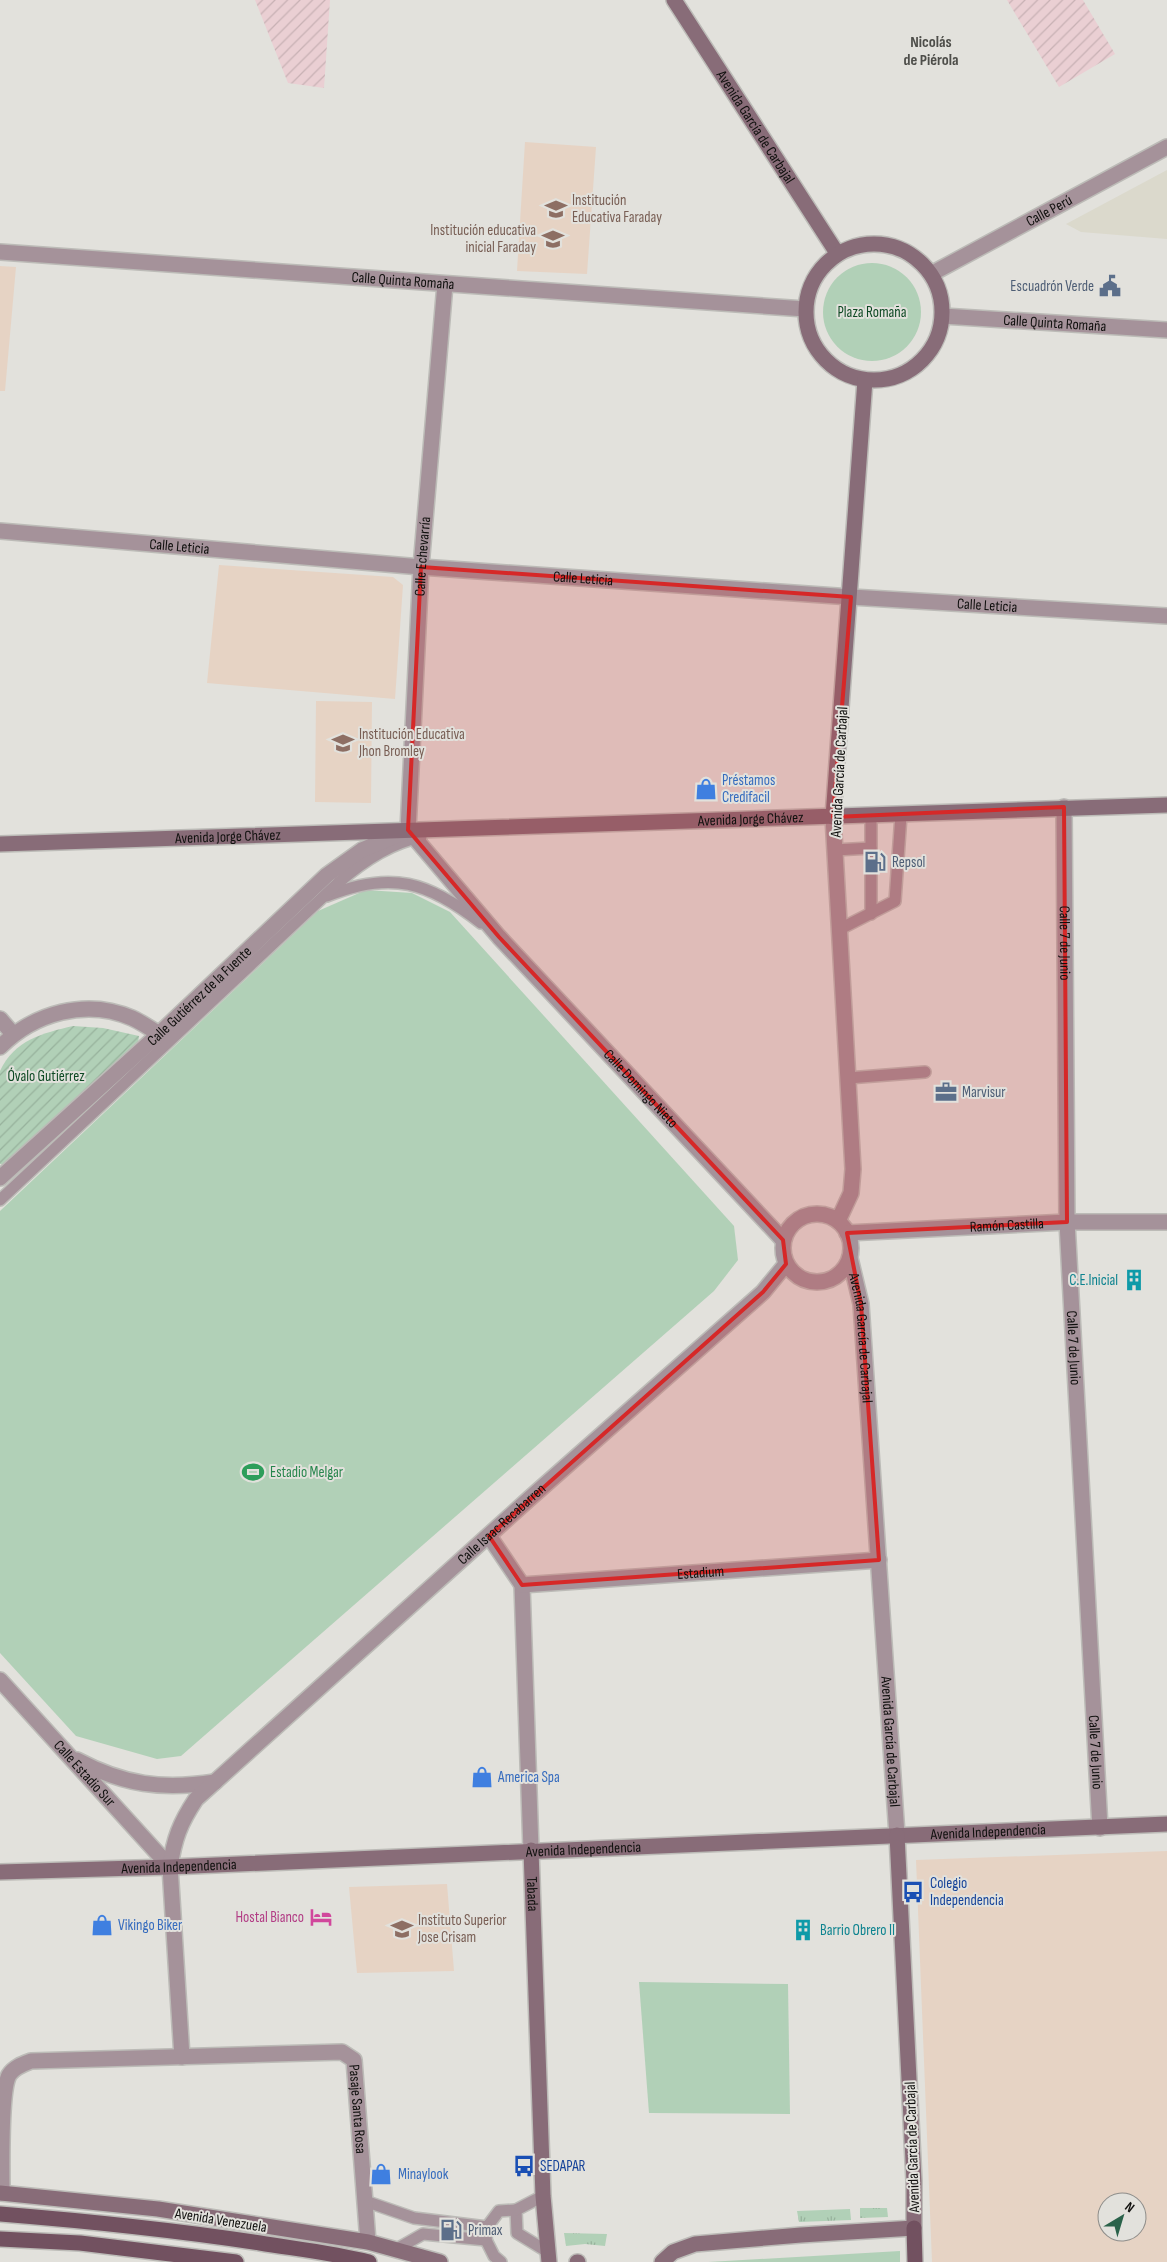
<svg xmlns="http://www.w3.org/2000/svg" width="1167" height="2262" font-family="'Sofia Sans Condensed',sans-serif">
	<defs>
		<pattern id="industrial-furrows" width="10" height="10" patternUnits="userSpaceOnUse" patternTransform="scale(1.25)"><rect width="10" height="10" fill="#eacfd3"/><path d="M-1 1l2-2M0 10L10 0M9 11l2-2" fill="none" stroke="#c8b1b4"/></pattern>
		<pattern id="grass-tufts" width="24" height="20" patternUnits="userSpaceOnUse" patternTransform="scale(1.25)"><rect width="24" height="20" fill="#b1d0b7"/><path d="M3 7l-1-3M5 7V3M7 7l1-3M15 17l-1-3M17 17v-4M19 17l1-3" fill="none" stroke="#97b29c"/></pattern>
		<pattern id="garden-furrows" width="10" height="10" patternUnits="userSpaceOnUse" patternTransform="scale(1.25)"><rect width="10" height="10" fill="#b1d0b7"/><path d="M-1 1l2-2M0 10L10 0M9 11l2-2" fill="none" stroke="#97b29c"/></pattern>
	</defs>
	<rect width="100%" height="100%" fill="#e2e1dc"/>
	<!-- built -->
	<polygon fill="#dbd9cc" points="1167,170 1167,239 1081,232 1066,224"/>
	<!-- industrial -->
	<g fill="url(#industrial-furrows)">
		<polygon points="255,0 330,0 324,88 288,83"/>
		<polygon points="1007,0 1083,0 1115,54 1059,87"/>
	</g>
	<!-- education -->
	<g fill="#e6d3c4" fill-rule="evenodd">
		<polygon points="525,142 596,147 587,274 517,271"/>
		<polygon points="0,266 16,267 5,391 0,391"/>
		<polygon points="219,565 393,577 403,585 395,699 207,683"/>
		<polygon points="316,701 372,702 371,803 315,802"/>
		<path d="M1167,1851v411h-235l-16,-402zM1107,2202h30v30h-30z"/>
		<polygon points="447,1884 454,1971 357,1973 349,1887"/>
	</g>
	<!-- grass -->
	<g fill="url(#grass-tufts)">
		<polygon points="860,2208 887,2208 888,2217 860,2218"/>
		<polygon points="850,2209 851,2220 799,2222 797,2211"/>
		<polygon points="564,2233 607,2234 605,2246 585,2244 566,2246"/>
	</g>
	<!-- park -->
	<g fill="#b1d0b7">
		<circle cx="872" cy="312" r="49"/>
		<polygon points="366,890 412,893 450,912 734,1226 738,1260 714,1291 181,1756 157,1759 76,1736 0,1653 0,1211 318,911"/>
		<polygon points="639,1982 788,1984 790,2114 649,2113"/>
		<polygon points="900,2251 900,2262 708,2262"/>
	</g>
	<!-- garden -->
	<path fill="url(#garden-furrows)" d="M73,1026l30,2 36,8 -1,7 -133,122 -5,-1v-93c14,-31 43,-38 73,-45z"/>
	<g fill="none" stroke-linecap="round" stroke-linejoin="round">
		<!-- lane casing -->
		<g stroke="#bcbbb7" stroke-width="14">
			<g id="lane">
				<polyline points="835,850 871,848"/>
				<path d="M327,896c64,-26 102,-14 154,27"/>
				<polyline points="871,914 871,815"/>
				<polyline points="838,930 895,901 901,815"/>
				<polyline points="848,1078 925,1072"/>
				<path d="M0,1200l338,-317c24,-21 51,-40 83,-46"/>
				<polyline points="543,2196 516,2210 517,2233 548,2252"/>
				<polyline points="365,2201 414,2218 487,2227 499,2211 516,2210"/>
				<polyline points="486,2240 494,2256 501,2262"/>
				<polyline points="395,2250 423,2234 486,2240 487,2227"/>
			</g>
		</g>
		<!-- street casing -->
		<g stroke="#bcbbb7" stroke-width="18">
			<g id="street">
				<path id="s1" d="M0,252l805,57"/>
				<path id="s2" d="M931,274l236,-127"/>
				<path id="s3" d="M943,316l224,14"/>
				<path id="s4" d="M0,531l421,36 430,30 316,19"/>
				<path id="s5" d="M1064,807l3,415 33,606"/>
				<polyline points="833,817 853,1169 851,1193 838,1221"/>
				<path id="s6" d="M408,830l91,107 284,303"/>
				<path id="s7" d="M408,830l13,-263 24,-283"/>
				<polyline points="0,1019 13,1034"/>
				<path d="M0,1047c34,-34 86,-49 132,-29 9,4 18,10 27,16"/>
				<path id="s8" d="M0,1178l159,-144 168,-159 35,-25 45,-19"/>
				<circle cx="817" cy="1248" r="34"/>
				<path id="s9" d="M847,1233l220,-11h100"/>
				<path id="s10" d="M850,1258l11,46 36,531"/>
				<polyline points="489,1536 522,1585 531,1850"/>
				<path id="s11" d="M522,1585l357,-25"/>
				<path id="s12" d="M0,1680l170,187"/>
				<path d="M77,1760c47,25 85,30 138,22"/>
				<path id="s13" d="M182,2057l-12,-190c4,-28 10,-44 26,-68l334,-301 233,-206 23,-28"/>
				<path id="s14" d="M2,2193c0,-23 -2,-101 7,-118 5,-8 14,-11 22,-14l311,-9 12,8 14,182"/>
			</g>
		</g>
		<!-- secondary casing -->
		<g stroke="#bcbbb7" stroke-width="18">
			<g id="secondary">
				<path id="s15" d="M674,0l163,253"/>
				<circle cx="874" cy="312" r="68"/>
				<polyline points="833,817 865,380"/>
				<path id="s16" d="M0,844l1167,-39"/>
				<path id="s17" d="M531,1850l12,346 6,66"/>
				<path id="s18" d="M0,1872l170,-5 997,-43"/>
				<polyline points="0,2193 158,2209 368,2242 440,2262"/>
				<polyline points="577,2262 578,2262"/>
				<polyline points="662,2262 673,2252 695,2244 801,2235 914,2228 914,2181 897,1835"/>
			</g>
		</g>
		<!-- primary casing -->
		<g stroke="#bcbbb7" stroke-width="18">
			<g id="primary">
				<path d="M0,2214c87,7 174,16 260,29 37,6 74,10 109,19"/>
				<polyline points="914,2228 915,2262"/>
				<polyline points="0,2239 80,2243 236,2262"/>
			</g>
		</g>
		<!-- lane -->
		<use href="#lane" stroke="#a5929a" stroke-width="11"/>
		<!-- street -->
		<use href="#street" stroke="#a5929a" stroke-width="15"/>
		<!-- secondary -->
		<use href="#secondary" stroke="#886c78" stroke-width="15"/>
		<!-- primary -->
		<use href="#primary" stroke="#725160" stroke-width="15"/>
	</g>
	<!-- marked area -->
	<path fill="#d62828" fill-opacity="0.2" stroke="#d62828" stroke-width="4" stroke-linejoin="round" d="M421,567l430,30 -18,220 231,-10 3,415 -220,11 14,71 18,256 -357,25 -33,-49 274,-244 23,-28 -3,-24 -284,-303 -91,-107z"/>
	<!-- icons -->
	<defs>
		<g id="school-bare" transform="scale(1.725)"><path d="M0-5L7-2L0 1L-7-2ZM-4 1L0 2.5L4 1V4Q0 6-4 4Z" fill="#8d6e63" stroke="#e2e1dc" stroke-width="2.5" paint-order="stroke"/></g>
		<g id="civic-bare" transform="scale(1.725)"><path d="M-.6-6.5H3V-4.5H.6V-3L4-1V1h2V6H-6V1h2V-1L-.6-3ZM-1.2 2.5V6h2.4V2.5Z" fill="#5c6f8a" stroke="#e2e1dc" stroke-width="2.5" paint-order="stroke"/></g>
		<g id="shop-bare" transform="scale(1.725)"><path d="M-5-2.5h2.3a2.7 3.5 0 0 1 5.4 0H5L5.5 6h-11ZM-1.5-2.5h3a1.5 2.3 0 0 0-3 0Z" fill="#3f7fe0" stroke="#e2e1dc" stroke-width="2.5" paint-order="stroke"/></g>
		<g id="fuel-bare" transform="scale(1.725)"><path d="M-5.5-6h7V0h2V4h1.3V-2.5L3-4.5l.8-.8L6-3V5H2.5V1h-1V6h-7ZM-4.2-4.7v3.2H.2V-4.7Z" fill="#5c6f8a" stroke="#e2e1dc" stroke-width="2.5" paint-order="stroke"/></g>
		<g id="office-bare" transform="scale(1.725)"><path d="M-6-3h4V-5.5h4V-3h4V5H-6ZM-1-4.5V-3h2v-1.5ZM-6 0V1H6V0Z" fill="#5c6f8a" stroke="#e2e1dc" stroke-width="2.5" paint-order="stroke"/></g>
		<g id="building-bare" transform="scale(1.725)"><path d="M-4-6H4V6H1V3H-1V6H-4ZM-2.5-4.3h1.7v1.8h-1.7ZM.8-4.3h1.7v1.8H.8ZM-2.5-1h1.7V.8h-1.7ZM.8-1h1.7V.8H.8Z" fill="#0f9aa8" stroke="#e2e1dc" stroke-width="2.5" paint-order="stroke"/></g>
		<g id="stadium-bare" transform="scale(1.725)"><path d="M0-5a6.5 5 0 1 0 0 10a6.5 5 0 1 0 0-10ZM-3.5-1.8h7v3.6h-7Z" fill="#2e9e5b" stroke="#e2e1dc" stroke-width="2.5" paint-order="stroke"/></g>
		<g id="bus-bare" transform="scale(1.725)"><path d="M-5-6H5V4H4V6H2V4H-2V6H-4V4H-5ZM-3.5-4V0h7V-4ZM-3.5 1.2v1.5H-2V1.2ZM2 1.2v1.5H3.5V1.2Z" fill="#1a4fb4" stroke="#e2e1dc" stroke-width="2.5" paint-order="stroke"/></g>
		<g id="hotel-bare" transform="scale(1.725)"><path d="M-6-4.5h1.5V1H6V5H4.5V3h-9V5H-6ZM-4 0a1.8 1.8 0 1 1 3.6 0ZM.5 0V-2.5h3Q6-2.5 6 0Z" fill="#d1479c" stroke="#e2e1dc" stroke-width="2.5" paint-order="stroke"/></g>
		<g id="university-bare" transform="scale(1.725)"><path d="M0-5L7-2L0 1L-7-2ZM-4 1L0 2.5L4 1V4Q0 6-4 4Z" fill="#8d6e63" stroke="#e2e1dc" stroke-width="2.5" paint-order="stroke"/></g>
	</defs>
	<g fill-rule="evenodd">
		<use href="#school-bare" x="556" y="209"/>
		<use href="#school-bare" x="553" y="239"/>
		<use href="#civic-bare" x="1110" y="286"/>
		<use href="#school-bare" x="343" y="743"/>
		<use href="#shop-bare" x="706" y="789"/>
		<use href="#fuel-bare" x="875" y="862"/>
		<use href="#office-bare" x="946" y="1092"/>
		<use href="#building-bare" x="1134" y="1280"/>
		<use href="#stadium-bare" x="253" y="1472"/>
		<use href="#shop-bare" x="482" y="1777"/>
		<use href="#bus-bare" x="913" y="1892"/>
		<use href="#hotel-bare" x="321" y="1917"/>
		<use href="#shop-bare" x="102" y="1925"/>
		<use href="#university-bare" x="402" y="1929"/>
		<use href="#building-bare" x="803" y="1930"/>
		<use href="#bus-bare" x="524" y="2166"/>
		<use href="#shop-bare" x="381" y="2174"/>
		<use href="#fuel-bare" x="451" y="2230"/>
	</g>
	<g text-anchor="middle" stroke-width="4" stroke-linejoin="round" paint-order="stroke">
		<!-- street labels -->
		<g font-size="15" fill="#10100e" stroke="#e2e1dc">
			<text dy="5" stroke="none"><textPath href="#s15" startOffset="151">Avenida García de Carbajal</textPath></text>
			<text dy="5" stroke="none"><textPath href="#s2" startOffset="134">Calle Perú</textPath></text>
			<text dy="5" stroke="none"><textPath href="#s1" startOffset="404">Calle Quinta Romaña</textPath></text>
			<text dy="5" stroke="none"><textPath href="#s3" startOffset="112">Calle Quinta Romaña</textPath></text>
			<text dy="5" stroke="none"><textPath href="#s4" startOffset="180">Calle Leticia</textPath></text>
			<text dy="5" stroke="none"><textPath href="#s7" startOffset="274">Calle Echevarría</textPath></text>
			<text dy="5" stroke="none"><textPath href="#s4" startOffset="585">Calle Leticia</textPath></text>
			<text dy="5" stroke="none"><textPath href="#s4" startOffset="990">Calle Leticia</textPath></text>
			<text transform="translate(839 772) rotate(-87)" y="5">Avenida García de Carbajal</text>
			<text dy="5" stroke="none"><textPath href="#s16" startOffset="751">Avenida Jorge Chávez</textPath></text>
			<text dy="5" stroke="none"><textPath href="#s16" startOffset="228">Avenida Jorge Chávez</textPath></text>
			<text dy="5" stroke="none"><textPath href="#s5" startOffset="136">Calle 7 de Junio</textPath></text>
			<text dy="5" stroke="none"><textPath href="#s8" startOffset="270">Calle Gutiérrez de la Fuente</textPath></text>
			<text dy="5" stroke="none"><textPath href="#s6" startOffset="348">Calle Domingo Nieto</textPath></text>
			<text dy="5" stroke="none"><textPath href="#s9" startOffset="160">Ramón Castilla</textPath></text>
			<text dy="5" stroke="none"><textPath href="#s10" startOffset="81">Avenida García de Carbajal</textPath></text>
			<text dy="5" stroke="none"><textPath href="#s5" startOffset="541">Calle 7 de Junio</textPath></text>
			<text dy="5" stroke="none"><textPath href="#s13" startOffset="675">Calle Isaac Recabarren</textPath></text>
			<text dy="5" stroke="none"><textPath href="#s11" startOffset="179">Estadium</textPath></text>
			<text dy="5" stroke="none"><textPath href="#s10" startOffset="486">Avenida García de Carbajal</textPath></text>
			<text dy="5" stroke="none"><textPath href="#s5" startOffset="946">Calle 7 de Junio</textPath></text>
			<text dy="5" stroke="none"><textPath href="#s12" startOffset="126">Calle Estadio Sur</textPath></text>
			<text dy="5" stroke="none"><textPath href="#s18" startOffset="989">Avenida Independencia</textPath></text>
			<text dy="5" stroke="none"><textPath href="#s18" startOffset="584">Avenida Independencia</textPath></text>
			<text dy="5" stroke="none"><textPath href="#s18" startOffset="179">Avenida Independencia</textPath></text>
			<text dy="5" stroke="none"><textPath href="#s17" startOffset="44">Tabada</textPath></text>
			<text dy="5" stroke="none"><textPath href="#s14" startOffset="520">Pasaje Santa Rosa</textPath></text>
			<text transform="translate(912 2147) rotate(-92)" y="5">Avenida García de Carbajal</text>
			<text transform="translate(221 2220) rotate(9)" y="5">Avenida Venezuela</text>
		</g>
		<!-- education labels -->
		<g font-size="15" fill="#785e54" stroke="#e2e1dc" text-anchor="start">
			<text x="572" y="205">Institución<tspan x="572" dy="17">Educativa Faraday</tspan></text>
			<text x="536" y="235" text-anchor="end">Institución educativa<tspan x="536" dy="17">inicial Faraday</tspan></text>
			<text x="359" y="739">Institución Educativa<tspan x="359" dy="17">Jhon Bromley</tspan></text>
			<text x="418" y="1925">Instituto Superior<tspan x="418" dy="17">Jose Crisam</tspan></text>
		</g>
		<!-- service labels -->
		<g font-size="15" fill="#4e5e75" stroke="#e2e1dc" text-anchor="start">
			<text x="1094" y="291" text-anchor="end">Escuadrón Verde</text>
			<text x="892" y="867">Repsol</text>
			<text x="962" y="1097">Marvisur</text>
			<text x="468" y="2235">Primax</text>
		</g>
		<!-- park labels -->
		<g font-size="15" fill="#0d4923" stroke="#e2e1dc">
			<text x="872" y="317">Plaza Romaña</text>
			<text x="46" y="1081">Óvalo Gutiérrez</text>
		</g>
		<!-- shop labels -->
		<g font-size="15" fill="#366cbe" stroke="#e2e1dc" text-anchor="start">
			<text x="722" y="785">Préstamos<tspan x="722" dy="17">Credifacil</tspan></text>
			<text x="498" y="1782">America Spa</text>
			<text x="118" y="1930">Vikingo Biker</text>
			<text x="398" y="2179">Minaylook</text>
		</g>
		<!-- culture labels -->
		<g font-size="15" fill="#0d838f" stroke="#e2e1dc" text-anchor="end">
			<text x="1118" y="1285">C.E.Inicial</text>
			<text x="820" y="1935" text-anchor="start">Barrio Obrero II</text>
		</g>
		<!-- leisure labels -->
		<g font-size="15" fill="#27864d" stroke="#e2e1dc" text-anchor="start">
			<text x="270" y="1477">Estadio Melgar</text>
		</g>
		<!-- transit labels -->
		<g font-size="15" fill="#164399" stroke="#e2e1dc" text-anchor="start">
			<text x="930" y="1888">Colegio<tspan x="930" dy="17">Independencia</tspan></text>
			<text x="540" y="2171">SEDAPAR</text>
		</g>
		<!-- hotel labels -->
		<g font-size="15" fill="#b23c85" stroke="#e2e1dc" text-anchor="end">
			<text x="304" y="1922">Hostal Bianco</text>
		</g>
		<!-- neighbourhood labels -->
		<g font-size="16" font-weight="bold" fill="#4e4e4a" stroke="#e2e1dc">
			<text x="931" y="47">Nicolás<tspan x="931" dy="18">de Piérola</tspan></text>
		</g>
	</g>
	<!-- north arrow -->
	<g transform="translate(1122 2217) rotate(38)"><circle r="24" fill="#e2e1dc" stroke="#8e8d8a"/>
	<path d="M0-4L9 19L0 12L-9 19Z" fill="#2a624a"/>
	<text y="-8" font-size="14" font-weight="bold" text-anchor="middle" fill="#10100e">N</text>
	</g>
</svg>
